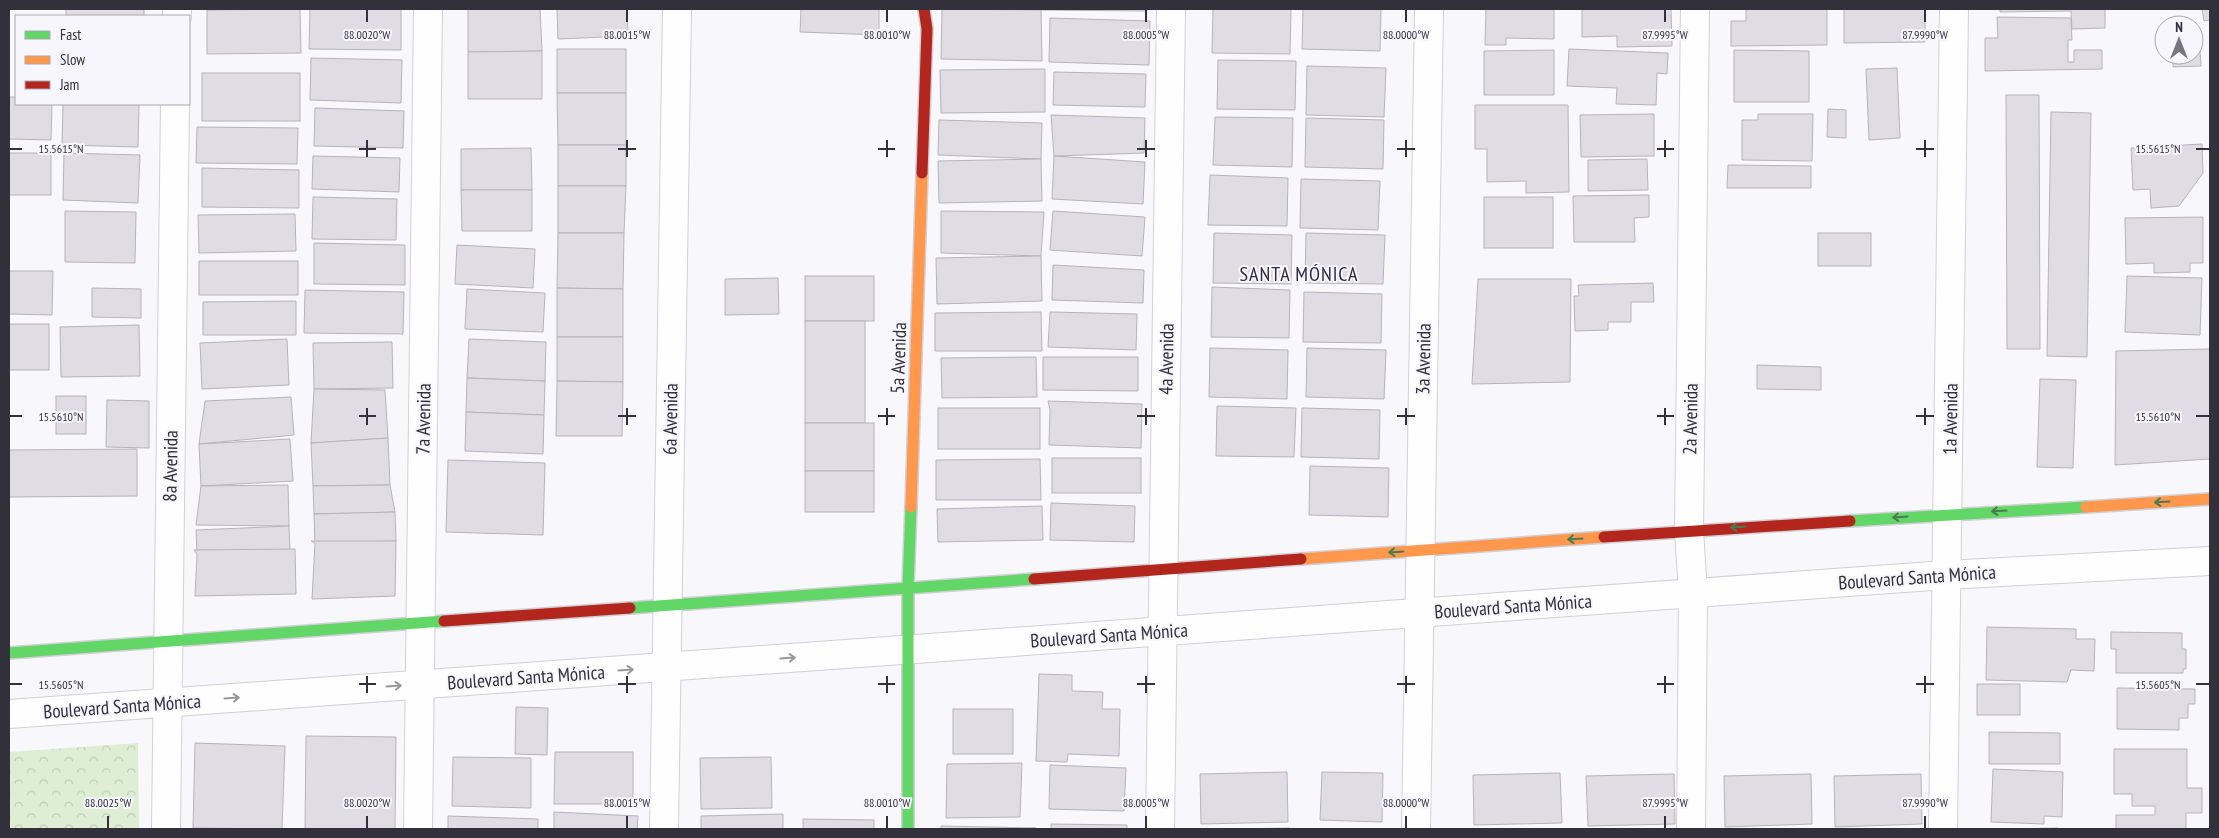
<svg xmlns="http://www.w3.org/2000/svg" width="2219" height="838" font-family="'PT Sans Narrow',sans-serif">
	<defs>
		<pattern id="park-crowns" width="20" height="18" patternUnits="userSpaceOnUse" patternTransform="scale(1.25)"><rect width="20" height="18" fill="#deeed4"/><path d="M2 6a3 3 0 1 1 6 0M12 15a3 3 0 1 1 6 0" fill="none" stroke="#bfccb7"/></pattern>
	</defs>
	<rect width="100%" height="100%" fill="#f8f7fb"/>
	<!-- park -->
	<polygon fill="url(#park-crowns)" points="138,743 139,829 9,829 9,752"/>
	<!-- building -->
	<g fill="#dfdde3" stroke="#b6b3ba">
		<rect x="66" y="9" width="78" height="7"/>
		<polygon points="300,9 301,53 207,54 207,10"/>
		<polygon points="310,9 401,9 401,50 309,49"/>
		<polygon points="468,9 540,9 542,51 468,52"/>
		<polygon points="557,9 627,9 628,36 558,39"/>
		<polygon points="801,9 879,9 879,35 800,32"/>
		<polygon points="942,9 1041,10 1042,61 941,59"/>
		<polygon points="1041,9 1147,9 1147,11 1041,10"/>
		<polygon points="1213,9 1291,9 1290,54 1212,53"/>
		<polygon points="1303,9 1381,9 1380,51 1302,49"/>
		<polygon points="1486,9 1554,9 1554,39 1506,38 1506,45 1485,45"/>
		<polygon points="1582,9 1671,9 1672,46 1617,47 1617,36 1582,37"/>
		<polygon points="1746,9 1827,9 1827,45 1731,46 1731,21 1746,21"/>
		<polygon points="1844,9 1925,9 1925,42 1844,43"/>
		<polygon points="2000,9 2105,9 2105,28 2072,29 2071,11 2000,12"/>
		<polygon points="2202,9 2210,9 2210,20 2204,21"/>
		<polygon points="1997,17 2071,18 2072,40 2068,40 2068,62 2074,62 2074,50 2102,50 2102,69 1985,71 1985,38 1998,38"/>
		<polygon points="1050,18 1150,21 1149,65 1049,62"/>
		<polygon points="2194,36 2199,36 2201,66 2173,67 2173,55 2194,55"/>
		<rect x="557" y="49" width="69" height="44"/>
		<polygon points="1569,49 1668,53 1667,74 1657,73 1656,105 1616,104 1617,88 1567,86"/>
		<polygon points="1554,50 1554,95 1484,95 1484,51"/>
		<polygon points="1734,50 1809,51 1809,102 1734,102"/>
		<polygon points="542,51 542,99 468,99 468,52"/>
		<polygon points="311,58 402,60 401,103 310,100"/>
		<polygon points="1218,60 1296,61 1295,110 1217,109"/>
		<polygon points="1307,66 1386,68 1384,117 1306,115"/>
		<polygon points="1897,68 1900,138 1869,140 1866,69"/>
		<polygon points="1045,69 1045,112 941,113 940,70"/>
		<polygon points="1054,72 1146,74 1145,107 1053,105"/>
		<rect x="202" y="73" width="98" height="48"/>
		<polygon points="557,93 626,93 626,145 558,145"/>
		<polygon points="2006,95 2039,95 2040,349 2007,349"/>
		<polygon points="9,97 16,97 16,104 52,104 51,140 9,139"/>
		<polygon points="63,104 139,104 138,147 62,145"/>
		<polygon points="1475,105 1568,105 1569,192 1526,193 1526,181 1487,182 1487,149 1475,149"/>
		<polygon points="315,108 404,111 403,148 314,146"/>
		<polygon points="1828,109 1846,110 1846,138 1827,137"/>
		<polygon points="2051,112 2091,113 2087,357 2047,356"/>
		<polygon points="1654,114 1654,156 1581,157 1580,115"/>
		<polygon points="1758,114 1813,114 1812,161 1742,160 1742,120 1758,120"/>
		<polygon points="1051,115 1145,118 1144,153 1054,156"/>
		<polygon points="1215,117 1293,118 1292,167 1213,165"/>
		<polygon points="1306,118 1384,120 1383,169 1305,167"/>
		<polygon points="939,120 1042,123 1041,159 938,155"/>
		<polygon points="197,127 298,128 297,164 196,163"/>
		<polygon points="2202,144 2203,173 2179,206 2151,208 2150,189 2133,190 2131,148"/>
		<rect x="558" y="145" width="68" height="41"/>
		<polygon points="531,148 532,190 461,190 461,149"/>
		<rect x="9" y="153" width="42" height="42"/>
		<polygon points="64,153 140,155 138,203 63,200"/>
		<polygon points="313,156 400,158 399,192 312,189"/>
		<polygon points="1054,156 1145,162 1143,204 1052,199"/>
		<polygon points="1041,159 1042,201 939,203 938,161"/>
		<polygon points="1647,159 1648,190 1588,191 1588,160"/>
		<polygon points="1728,165 1811,166 1811,188 1727,188"/>
		<polygon points="202,168 299,170 299,208 202,207"/>
		<polygon points="1210,175 1288,178 1287,226 1208,225"/>
		<polygon points="1301,179 1380,181 1378,230 1300,228"/>
		<polygon points="558,186 626,186 624,233 558,233"/>
		<polygon points="461,190 532,190 532,231 462,231"/>
		<polygon points="1649,195 1649,217 1634,218 1635,242 1574,242 1573,196"/>
		<polygon points="313,197 397,199 396,240 312,239"/>
		<rect x="1484" y="197" width="69" height="51"/>
		<polygon points="65,211 136,212 135,263 65,262"/>
		<polygon points="941,211 1044,212 1041,256 941,253"/>
		<polygon points="1053,211 1145,217 1142,256 1050,250"/>
		<polygon points="295,214 296,251 199,253 198,215"/>
		<polygon points="2203,217 2203,263 2190,263 2190,272 2154,273 2154,263 2126,264 2125,218"/>
		<polygon points="558,233 624,233 623,289 557,288"/>
		<polygon points="1214,233 1292,235 1291,284 1213,283"/>
		<polygon points="1306,233 1385,235 1383,284 1305,283"/>
		<rect x="1818" y="233" width="53" height="33"/>
		<polygon points="314,243 405,245 405,285 314,284"/>
		<polygon points="457,245 535,249 533,288 455,284"/>
		<polygon points="1041,256 1042,301 937,304 936,258"/>
		<rect x="199" y="261" width="99" height="34"/>
		<polygon points="1053,265 1144,270 1143,303 1052,300"/>
		<polygon points="9,271 53,271 52,315 9,314"/>
		<rect x="805" y="276" width="69" height="45"/>
		<polygon points="2127,276 2202,278 2200,335 2125,332"/>
		<polygon points="778,278 779,314 725,315 725,279"/>
		<polygon points="1478,279 1571,279 1570,382 1472,384"/>
		<polygon points="1653,283 1654,302 1631,302 1631,322 1608,322 1608,330 1575,331 1574,296 1579,296 1578,285"/>
		<polygon points="1212,287 1290,290 1289,338 1211,337"/>
		<polygon points="92,288 141,289 141,318 92,317"/>
		<polygon points="557,288 623,289 623,337 557,337"/>
		<polygon points="467,289 545,293 543,332 465,329"/>
		<polygon points="305,290 404,292 403,334 304,333"/>
		<polygon points="1304,292 1382,294 1381,343 1303,342"/>
		<polygon points="296,301 296,335 203,335 203,302"/>
		<polygon points="1041,312 1042,351 935,351 935,313"/>
		<polygon points="1050,312 1137,314 1136,350 1048,347"/>
		<rect x="805" y="321" width="60" height="102"/>
		<rect x="9" y="324" width="40" height="46"/>
		<polygon points="139,325 140,376 61,377 60,327"/>
		<polygon points="557,337 623,337 623,382 557,381"/>
		<polygon points="287,339 289,385 202,389 200,343"/>
		<polygon points="469,339 546,342 545,381 467,378"/>
		<polygon points="392,342 393,388 314,389 313,343"/>
		<polygon points="1210,348 1288,350 1287,399 1209,397"/>
		<polygon points="1307,348 1386,350 1384,399 1306,397"/>
		<polygon points="2210,349 2210,459 2115,465 2116,351"/>
		<polygon points="1036,357 1037,397 942,398 941,358"/>
		<polygon points="1043,357 1138,357 1138,391 1043,390"/>
		<polygon points="1757,365 1821,367 1821,390 1757,389"/>
		<polygon points="467,378 545,381 544,415 466,412"/>
		<polygon points="2040,379 2076,380 2073,468 2037,467"/>
		<polygon points="557,381 623,382 622,436 556,436"/>
		<polygon points="314,389 385,390 388,438 311,443"/>
		<rect x="56" y="396" width="30" height="38"/>
		<polygon points="291,397 294,435 199,444 205,401"/>
		<polygon points="107,400 149,401 149,448 106,447"/>
		<polygon points="1048,401 1142,404 1141,448 1049,445 1050,410"/>
		<polygon points="1217,406 1296,408 1294,457 1216,456"/>
		<rect x="938" y="408" width="102" height="41"/>
		<polygon points="1302,408 1380,410 1379,459 1301,457"/>
		<polygon points="466,412 544,415 543,454 465,451"/>
		<rect x="805" y="423" width="69" height="48"/>
		<polygon points="388,438 390,485 313,486 311,443"/>
		<polygon points="290,439 293,481 201,486 199,444"/>
		<polygon points="137,449 137,496 9,497 9,450"/>
		<rect x="1052" y="458" width="89" height="35"/>
		<polygon points="1040,459 1041,500 936,500 936,460"/>
		<polygon points="448,460 545,463 543,535 446,532"/>
		<polygon points="1310,466 1389,468 1388,517 1309,515"/>
		<rect x="805" y="471" width="69" height="41"/>
		<polygon points="288,485 289,526 196,525 201,486"/>
		<polygon points="390,485 395,512 314,514 313,486"/>
		<polygon points="1051,503 1135,506 1134,542 1050,540"/>
		<polygon points="1042,506 1043,540 938,542 937,509"/>
		<polygon points="395,512 396,541 315,543 314,514"/>
		<polygon points="289,526 290,550 197,554 196,530"/>
		<polygon points="311,541 396,541 395,596 312,599 315,543"/>
		<polygon points="295,549 296,594 195,596 197,554 194,550"/>
		<polygon points="1987,627 2076,629 2076,639 2095,639 2094,671 2071,670 2067,682 1986,680"/>
		<polygon points="2111,632 2182,633 2182,649 2186,649 2186,669 2183,669 2183,673 2116,673 2116,649 2111,649"/>
		<polygon points="1039,674 1072,675 1072,691 1103,692 1102,709 1120,709 1119,756 1068,754 1067,762 1036,761"/>
		<rect x="1977" y="684" width="43" height="31"/>
		<polygon points="2117,688 2195,689 2195,704 2188,704 2188,718 2179,718 2179,730 2117,729"/>
		<polygon points="516,707 548,708 547,755 515,754"/>
		<rect x="953" y="709" width="60" height="45"/>
		<polygon points="1989,732 2060,733 2060,764 1989,764"/>
		<polygon points="306,736 396,737 395,829 305,829"/>
		<polygon points="195,743 285,746 282,829 193,828"/>
		<polygon points="2114,749 2187,749 2187,788 2202,788 2202,813 2186,813 2186,829 2116,829 2116,815 2155,815 2155,806 2132,806 2132,794 2114,794"/>
		<polygon points="555,752 633,752 633,804 554,804"/>
		<polygon points="453,757 531,758 531,808 452,806"/>
		<polygon points="771,757 772,808 701,809 700,758"/>
		<polygon points="1022,763 1020,817 946,818 947,764"/>
		<polygon points="1050,765 1126,768 1124,811 1049,809"/>
		<polygon points="1993,769 2063,772 2062,817 2044,816 2044,824 1991,822"/>
		<polygon points="1287,772 1288,822 1201,824 1200,774"/>
		<polygon points="1322,772 1383,773 1382,822 1320,820"/>
		<polygon points="1560,773 1562,823 1474,825 1473,775"/>
		<polygon points="1674,774 1675,824 1588,826 1586,776"/>
		<polygon points="1811,774 1812,824 1725,827 1724,776"/>
		<polygon points="1921,774 1922,824 1835,827 1834,776"/>
		<polygon points="554,812 638,816 637,829 554,829"/>
		<polygon points="783,814 783,829 701,829 701,816"/>
		<polygon points="448,816 538,819 538,829 448,829"/>
		<polygon points="803,819 874,820 874,829 803,829"/>
		<polygon points="1051,824 1127,825 1127,829 1051,829"/>
		<polygon points="941,826 1036,828 941,829"/>
		<polygon points="1289,828 1290,829 1234,829"/>
		<polygon points="2058,828 2058,829 2002,829"/>
	</g>
	<g fill="none" stroke-linecap="round" stroke-linejoin="round">
		<!-- street casing -->
		<g stroke="#d2d0d7" stroke-width="30">
			<g id="street">
				<polyline points="177,16 177,9"/>
				<polyline points="9,714 1946,575 2210,561"/>
				<polyline points="166,829 175,104"/>
				<polyline points="418,829 428,9"/>
				<polyline points="664,829 677,9"/>
				<polyline points="1160,829 1171,9"/>
				<polyline points="1416,829 1429,9"/>
				<polyline points="1691,829 1693,593 1689,531 1695,9"/>
				<polyline points="1943,829 1954,9"/>
			</g>
		</g>
		<!-- fast casing -->
		<g stroke="#d2d0d7" stroke-width="14">
			<g id="fast">
				<polyline points="1850,521 2086,507"/>
				<polyline points="630,608 1034,579"/>
				<polyline points="9,653 444,621"/>
				<polyline points="908,829 908,587 911,507"/>
			</g>
		</g>
		<!-- slow casing -->
		<g stroke="#d2d0d7" stroke-width="14">
			<g id="slow">
				<polyline points="911,507 922,173"/>
				<polyline points="2086,507 2210,499"/>
				<polyline points="1301,559 1604,537"/>
			</g>
		</g>
		<!-- jam casing -->
		<g stroke="#d2d0d7" stroke-width="14">
			<g id="jam">
				<polyline points="922,173 927,29 924,9"/>
				<polyline points="1604,537 1850,521"/>
				<polyline points="1034,579 1301,559"/>
				<polyline points="444,621 630,608"/>
			</g>
		</g>
		<!-- street -->
		<use href="#street" stroke="#fefefe" stroke-width="28"/>
		<!-- fast -->
		<use href="#fast" stroke="#63d668" stroke-width="11"/>
		<!-- slow -->
		<use href="#slow" stroke="#ff974d" stroke-width="11"/>
		<!-- jam -->
		<use href="#jam" stroke="#b3261e" stroke-width="11"/>
	</g>
	<!-- one-way arrows -->
	<defs><path id="oneway-shaft" d="M-6 0H5M1.5-3L5.5 0L1.5 3" fill="none" stroke-width="1.6" stroke-linecap="round" stroke-linejoin="round" transform="scale(1.25)"/></defs>
	<g stroke="#487b4f">
		<use href="#oneway-shaft" transform="translate(2162 502) rotate(177)"/>
		<use href="#oneway-shaft" transform="translate(1999 511) rotate(177)"/>
		<use href="#oneway-shaft" transform="translate(1900 517) rotate(176)"/>
		<use href="#oneway-shaft" transform="translate(1738 527) rotate(176)"/>
		<use href="#oneway-shaft" transform="translate(1575 539) rotate(176)"/>
		<use href="#oneway-shaft" transform="translate(1396 552) rotate(176)"/>
	</g>
	<g stroke="#98979c">
		<use href="#oneway-shaft" transform="translate(788 658) rotate(-4)"/>
		<use href="#oneway-shaft" transform="translate(626 670) rotate(-4)"/>
		<use href="#oneway-shaft" transform="translate(394 686) rotate(-4)"/>
		<use href="#oneway-shaft" transform="translate(232 698) rotate(-4)"/>
	</g>
	<!-- ticks -->
	<path fill="none" stroke="#32303a" stroke-width="2" d="M367,10v12M627,10v12M887,10v12M1146,10v12M1406,10v12M1665,10v12M1925,10v12M367,140v17M627,140v17M887,140v17M1146,140v17M1406,140v17M1665,140v17M1925,140v17M10,149h12M359,149h17M618,149h18M878,149h17M1137,149h18M1397,149h18M1657,149h17M1916,149h18M2196,149h13M367,408v17M627,408v17M887,408v17M1146,408v17M1406,408v17M1665,408v17M1925,408v17M10,416h12M359,416h17M618,416h18M878,416h17M1137,416h18M1397,416h18M1657,416h17M1916,416h18M2196,416h13M367,676v17M627,676v17M887,676v17M1146,676v17M1406,676v17M1665,676v17M1925,676v17M10,684h12M359,684h17M618,684h18M878,684h17M1137,684h18M1397,684h18M1657,684h17M1916,684h18M2196,684h13M108,816v12M367,816v12M627,816v12M887,816v12M1146,816v12M1406,816v12M1665,816v12M1925,816v12"/>
	<g text-anchor="middle" stroke-width="4" stroke-linejoin="round" paint-order="stroke">
		<!-- street labels -->
		<g font-size="19" fill="#32303a" stroke="#f7f6fc">
			<text transform="translate(898 358) rotate(-88)" y="7">5a Avenida</text>
			<text transform="translate(1166 359) rotate(-89)" y="7">4a Avenida</text>
			<text transform="translate(1423 359) rotate(-89)" y="7">3a Avenida</text>
			<text transform="translate(423 419) rotate(-89)" y="7">7a Avenida</text>
			<text transform="translate(670 419) rotate(-89)" y="7">6a Avenida</text>
			<text transform="translate(1690 419) rotate(-89)" y="7">2a Avenida</text>
			<text transform="translate(1950 419) rotate(-89)" y="7">1a Avenida</text>
			<text transform="translate(170 466) rotate(-89)" y="7">8a Avenida</text>
			<text transform="translate(1917 577) rotate(-4)" y="7">Boulevard Santa Mónica</text>
			<text transform="translate(1513 606) rotate(-4)" y="7">Boulevard Santa Mónica</text>
			<text transform="translate(1109 635) rotate(-4)" y="7">Boulevard Santa Mónica</text>
			<text transform="translate(526 677) rotate(-4)" y="7">Boulevard Santa Mónica</text>
			<text transform="translate(122 706) rotate(-4)" y="7">Boulevard Santa Mónica</text>
		</g>
		<!-- neighbourhood labels -->
		<g font-size="20" letter-spacing="1" fill="#302b3f" stroke="#f7f6fc">
			<text x="1299" y="281">SANTA MÓNICA</text>
		</g>
	</g>
	<g font-size="12" text-anchor="middle" fill="#32303a" stroke="#f7f6fc" stroke-width="4" stroke-linejoin="round" paint-order="stroke">
		<text x="367" y="39">88.0020°W</text>
		<text x="627" y="39">88.0015°W</text>
		<text x="887" y="39">88.0010°W</text>
		<text x="1146" y="39">88.0005°W</text>
		<text x="1406" y="39">88.0000°W</text>
		<text x="1665" y="39">87.9995°W</text>
		<text x="1925" y="39">87.9990°W</text>
		<text x="61" y="153">15.5615°N</text>
		<text x="2158" y="153">15.5615°N</text>
		<text x="61" y="421">15.5610°N</text>
		<text x="2158" y="421">15.5610°N</text>
		<text x="61" y="689">15.5605°N</text>
		<text x="2158" y="689">15.5605°N</text>
		<text x="108" y="807">88.0025°W</text>
		<text x="367" y="807">88.0020°W</text>
		<text x="627" y="807">88.0015°W</text>
		<text x="887" y="807">88.0010°W</text>
		<text x="1146" y="807">88.0005°W</text>
		<text x="1406" y="807">88.0000°W</text>
		<text x="1665" y="807">87.9995°W</text>
		<text x="1925" y="807">87.9990°W</text>
	</g>
	<!-- border -->
	<rect width="2219" height="838" fill="none" stroke="#32303a" stroke-width="20"/>
	<!-- legend -->
	<rect x="15" y="15" width="175" height="90" fill="#f7f6fc" stroke="#a8a7ae"/>
	<rect x="25" y="31" width="25" height="8" fill="#63d668" stroke="#a8a7ae"/>
	<text x="60" y="40" font-size="15" fill="#32303a">Fast</text>
	<rect x="25" y="56" width="25" height="8" fill="#ff974d" stroke="#a8a7ae"/>
	<text x="60" y="65" font-size="15" fill="#32303a">Slow</text>
	<rect x="25" y="81" width="25" height="8" fill="#b3261e" stroke="#a8a7ae"/>
	<text x="60" y="90" font-size="15" fill="#32303a">Jam</text>
	<!-- north arrow -->
	<g transform="translate(2179 40)"><circle r="24" fill="#f7f6fc" stroke="#a8a7ae"/>
	<path d="M0-4L9 19L0 12L-9 19Z" fill="#77767e"/>
	<text y="-8" font-size="14" font-weight="bold" text-anchor="middle" fill="#32303a">N</text>
	</g>
</svg>
